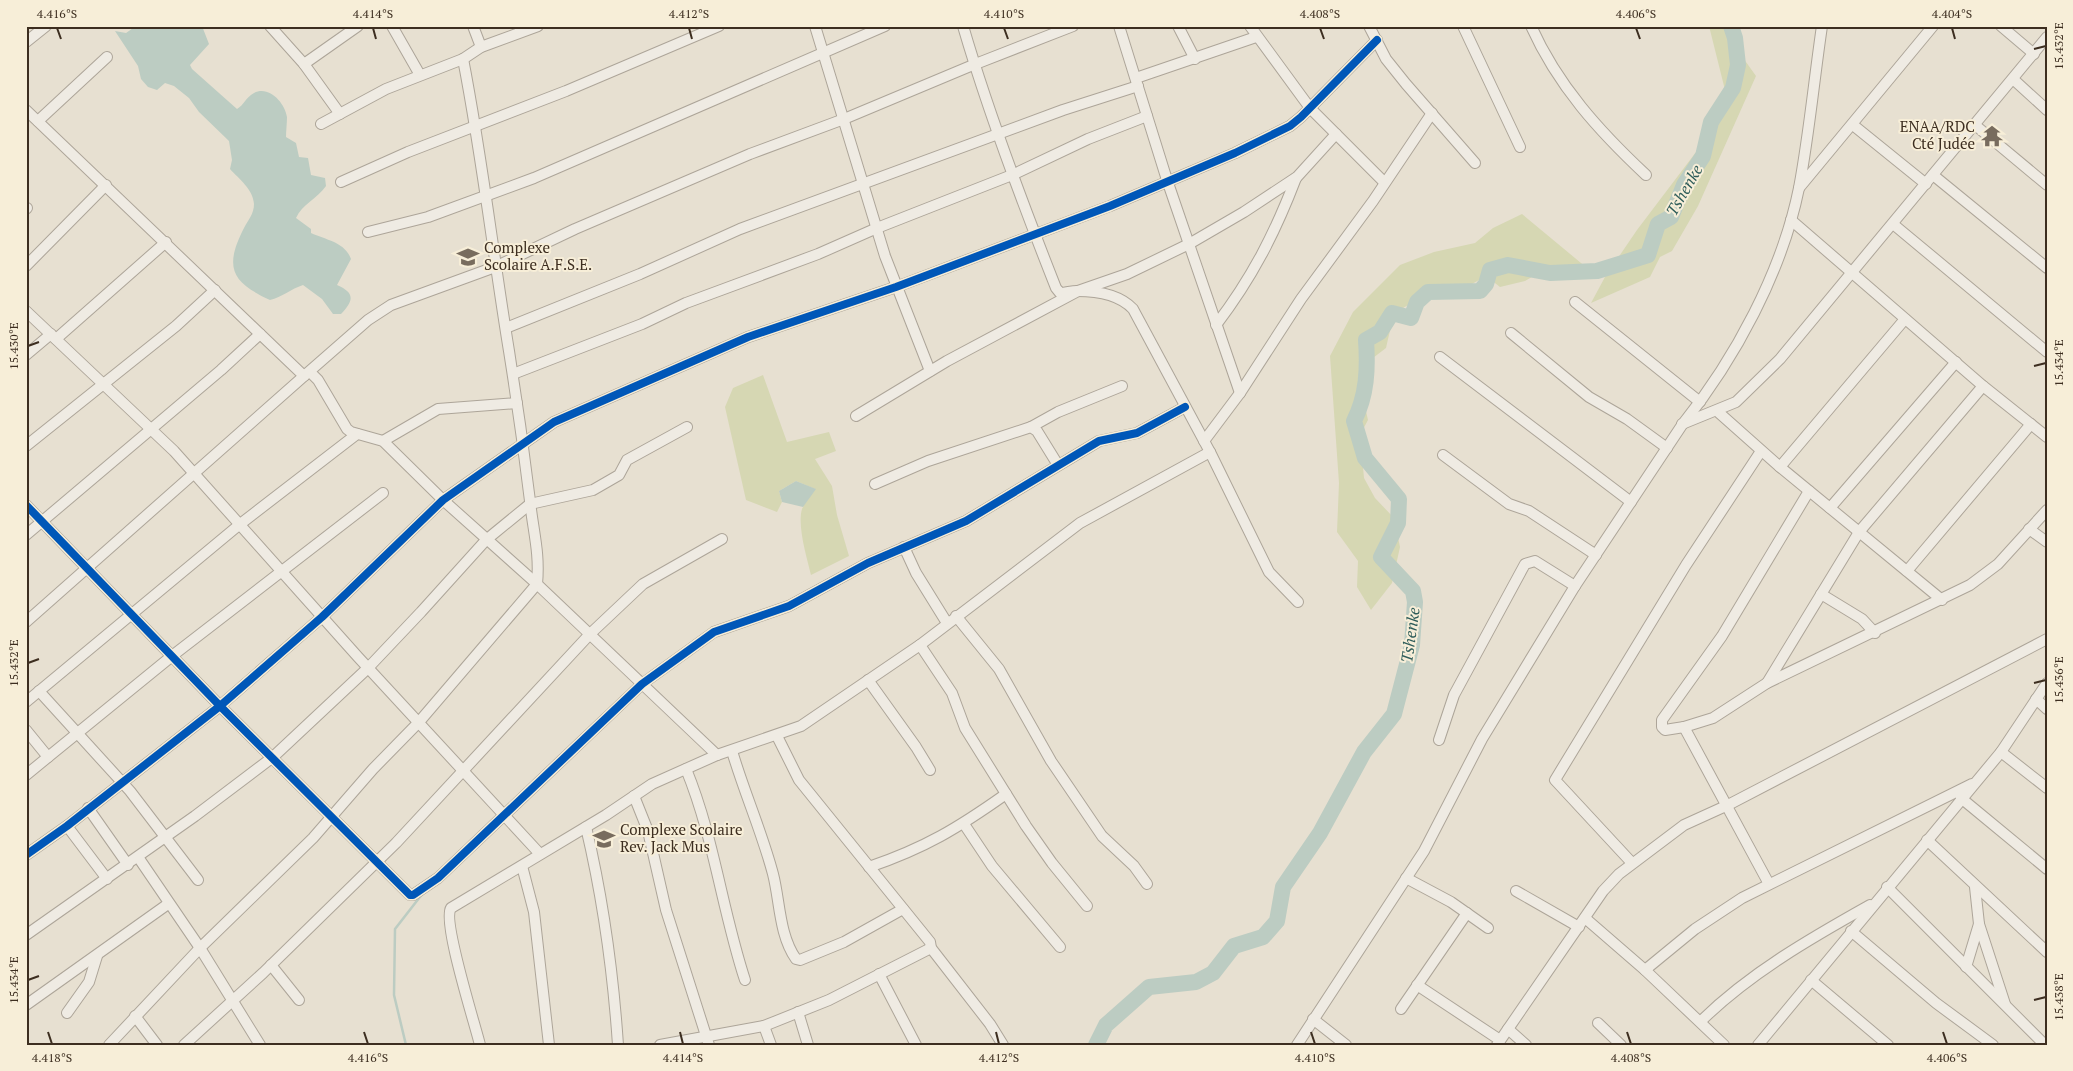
<svg xmlns="http://www.w3.org/2000/svg" width="2073" height="1071" font-family="'PT Serif',serif">
	<rect width="100%" height="100%" fill="#e7e0d1"/>
	<!-- green -->
	<g fill="#d6d7b3">
		<polygon points="1709,26 1735,26 1741,55 1756,76 1698,206 1672,251 1660,257 1650,277 1591,303 1605,277 1637,230 1715,127 1726,94"/>
		<polygon points="1522,214 1587,268 1576,277 1549,267 1525,281 1500,287 1486,276 1458,292 1438,288 1403,308 1391,326 1386,348 1369,361 1363,398 1368,420 1360,435 1364,478 1375,498 1394,518 1400,547 1392,583 1371,610 1357,587 1358,561 1337,532 1339,483 1330,356 1353,312 1400,265 1434,252 1475,243 1493,228"/>
		<path d="M763,375l24,67 42,-10 7,19 -21,8 17,27 5,29 12,41 -38,19c-4,-17 -14,-49 -9,-66 3,-7 9,-14 13,-20l-19,-8 -17,10 3,11 -5,10 -31,-12 -21,-93 8,-19z"/>
	</g>
	<!-- water -->
	<g fill="#bcccc2">
		<path d="M136,26h66l7,18 -19,21 2,4 45,40c7,-4 9,-12 17,-16 15,-8 31,10 33,24 0,6 -1,14 -1,20l10,6 3,14 9,1 3,17 14,3 1,8c-9,13 -24,18 -30,32l15,11v4c15,7 34,9 40,26l-14,26c18,8 17,15 4,29h-8l-11,-15 -19,-14c-12,4 -21,12 -33,15 -39,-18 -46,-33 -26,-72 4,-8 10,-14 10,-24 -1,-15 -15,-25 -24,-35l2,-9 -3,-19 -30,-29 -10,-14 -15,-12 -9,-3 -8,7 -9,-3 -7,-8 -3,-13 -23,-35 11,2z"/>
		<polygon points="796,481 816,489 803,507 782,502 779,491"/>
	</g>
	<g fill="none" stroke-linecap="round" stroke-linejoin="round">
		<!-- stream -->
		<polyline stroke="#bcccc2" stroke-width="2.5" points="406,1045 394,995 395,929 423,893"/>
		<!-- river -->
		<path stroke="#bcccc2" stroke-width="16" d="M1096,1045l10,-20 43,-38 47,-5 17,-9 21,-27 29,-9 14,-16 6,-34 37,-54 44,-81 30,-38 18,-69 3,-43 -2,-11 -32,-34 17,-34 1,-24 -34,-41 -11,-37c13,-26 14,-52 12,-81l14,-8 12,-19 19,5 6,-16 11,-10 52,-1 6,-7 4,-14 18,-5 42,8 47,-2 51,-16 10,-31 13,-7 13,-32 19,-29 8,-34 22,-34 5,-23 -3,-27 -4,-12"/>
		<!-- street casing -->
		<g stroke="#ada599" stroke-width="12">
			<g id="street">
				<polyline points="270,26 304,64 340,114"/>
				<polyline points="392,26 420,75"/>
				<polyline points="473,26 481,47"/>
				<polyline points="815,26 885,256 930,371"/>
				<path d="M963,26c26,89 59,176 93,262l4,5c6,0 11,-2 17,-2 20,0 42,3 56,18l77,143 59,120 29,30"/>
				<polyline points="1119,26 1167,180 1240,393"/>
				<polyline points="1178,26 1195,59"/>
				<polyline points="1250,26 1310,108 1384,182"/>
				<polyline points="1369,26 1386,59 1406,84 1475,163"/>
				<polyline points="1463,26 1520,147"/>
				<path d="M1531,26c27,60 68,105 115,149"/>
				<polyline points="2001,26 2034,54"/>
				<polyline points="26,42 46,26"/>
				<polyline points="304,64 358,26"/>
				<polyline points="1136,78 1256,37"/>
				<polyline points="2013,79 2047,110"/>
				<polyline points="26,110 304,376 26,622"/>
				<polyline points="38,121 107,57"/>
				<polyline points="321,124 386,89 463,59 481,47 538,26"/>
				<polyline points="1853,125 1926,184"/>
				<polyline points="1975,125 2047,185"/>
				<polyline points="1933,175 2047,268"/>
				<polyline points="341,182 408,152 566,91 719,26"/>
				<polyline points="1799,188 1933,26"/>
				<polyline points="26,209 27,208"/>
				<polyline points="1791,220 1983,386 2047,437"/>
				<polyline points="1893,224 2047,352"/>
				<polyline points="368,232 428,217 534,178 885,26"/>
				<polyline points="26,266 106,185"/>
				<polyline points="1575,302 1700,402"/>
				<polyline points="26,311 174,451 358,657 540,854"/>
				<path d="M1216,325c36,-47 59,-92 80,-147"/>
				<polyline points="506,328 640,274 740,229 1063,110 1138,86"/>
				<polyline points="1511,333 1589,397 1627,419 1667,448"/>
				<polyline points="56,339 166,242"/>
				<polyline points="26,355 51,334"/>
				<polyline points="1440,357 1631,502"/>
				<polyline points="310,372 318,380 347,429 351,432 383,441 443,500 537,584 717,755"/>
				<polyline points="513,374 642,324 686,303 818,254 877,228 1012,175 1088,139 1147,116"/>
				<polyline points="304,376 368,320 391,305 495,267 575,229 750,154 844,119 973,65 1073,26"/>
				<polyline points="1717,411 1780,467 1942,600"/>
				<polyline points="856,416 947,361 1078,291 1127,274 1189,244 1244,212 1297,177 1336,134"/>
				<polyline points="1682,424 1736,402 1780,359 2047,37"/>
				<polyline points="1031,427 1058,412 1122,386"/>
				<polyline points="383,441 438,409 517,403"/>
				<polyline points="1204,441 1240,393 1301,299 1373,201 1432,113"/>
				<polyline points="26,446 176,326 215,290"/>
				<polyline points="1443,455 1509,504 1529,511 1596,555"/>
				<polyline points="1780,467 1905,319"/>
				<polyline points="875,484 928,461 1031,427 1037,431 1058,465"/>
				<polyline points="1809,491 1722,636 1662,720 1662,727 1665,730 1684,727 1713,718 1767,683 1970,585 1998,564 2047,510"/>
				<polyline points="26,505 220,706 410,895 413,895 438,878 642,684 714,632 789,606 868,563 966,521 1099,441 1137,433 1185,407"/>
				<polyline points="1830,508 1956,362"/>
				<polyline points="2029,529 2047,542"/>
				<polyline points="26,535 221,370 260,334"/>
				<polyline points="904,547 916,573 947,623"/>
				<polyline points="1907,571 2031,424"/>
				<polyline points="1821,594 1862,619 1875,633"/>
				<polyline points="956,616 999,669 1051,761 1102,836 1134,866 1147,884"/>
				<polyline points="920,645 952,693 965,728 1026,826 1052,863 1087,906"/>
				<polyline points="868,680 916,747 930,770"/>
				<polyline points="1767,683 1859,532 1983,386"/>
				<polyline points="39,691 130,791 198,880"/>
				<polyline points="2036,699 2047,709"/>
				<polyline points="26,702 239,525 357,434"/>
				<polyline points="1684,727 1769,884"/>
				<polyline points="26,730 48,757"/>
				<polyline points="777,736 799,780 930,942 931,948 990,1024 1003,1045"/>
				<polyline points="1439,740 1454,695 1525,564 1535,561 1575,586"/>
				<path d="M732,751c12,41 30,81 41,123 7,27 6,61 23,85l4,1 44,-18 59,-33"/>
				<polyline points="2001,752 2047,788"/>
				<path d="M686,769c28,68 36,141 59,211"/>
				<polyline points="26,775 172,656 383,493"/>
				<polyline points="634,796 648,831 666,910 709,1045"/>
				<polyline points="1961,798 2047,869"/>
				<polyline points="88,808 128,865"/>
				<polyline points="964,824 992,866 1060,947"/>
				<polyline points="67,826 107,879"/>
				<path d="M586,827c17,72 27,144 32,218"/>
				<polyline points="1927,840 2047,952"/>
				<polyline points="26,855 67,826 220,706 322,617 443,500 554,422 748,337 896,287 1110,206 1235,153 1290,126 1301,117 1377,40"/>
				<polyline points="138,857 200,948 260,1045"/>
				<polyline points="1632,863 1555,780 1686,565 1761,451"/>
				<polyline points="522,866 534,912 549,1045"/>
				<path d="M869,867c56,-19 89,-39 137,-73"/>
				<polyline points="1406,878 1451,902 1488,928"/>
				<polyline points="1887,887 2045,1045"/>
				<polyline points="1975,887 1979,924 2005,1004"/>
				<polyline points="1516,891 1579,927"/>
				<polyline points="1585,918 1645,970 1724,1045"/>
				<polyline points="1851,931 1936,1003 1993,1045"/>
				<polyline points="26,935 195,816 273,757 368,668 421,612 486,540 530,504 593,490 619,475 627,460 687,427"/>
				<polyline points="271,965 299,1000"/>
				<polyline points="1966,967 1979,924"/>
				<polyline points="1645,970 1695,929 1742,898 1972,784"/>
				<polyline points="879,974 916,1045"/>
				<polyline points="1811,980 1888,1045"/>
				<polyline points="1417,985 1500,1040"/>
				<polyline points="26,1005 168,904"/>
				<polyline points="1401,1009 1467,913"/>
				<polyline points="798,1012 808,1045"/>
				<polyline points="67,1013 89,982 97,956"/>
				<polyline points="135,1016 157,1045"/>
				<polyline points="1313,1019 1346,1045"/>
				<path d="M1701,1021c49,-48 110,-83 169,-116"/>
				<polyline points="1598,1023 1621,1045"/>
				<polyline points="764,1026 771,1045"/>
				<polyline points="1508,1029 1526,1045"/>
				<path d="M109,1045l91,-97 113,-110 60,-69 46,-47 118,-138c3,-32 -4,-53 -7,-83 -6,-50 -13,-100 -21,-150 -16,-97 -27,-195 -46,-292"/>
				<polyline points="184,1045 263,973 396,843 590,634 643,584 722,539"/>
				<path d="M480,1045c-5,-21 -38,-124 -29,-137l155,-93 46,-31 65,-29 84,-29 119,-81 160,-122 130,-71"/>
				<polyline points="660,1045 764,1026 829,1000 931,948"/>
				<path d="M1297,1045l127,-194 58,-112 93,-153 107,-161c53,-66 100,-153 117,-237 10,-53 15,-108 23,-162"/>
				<polyline points="1497,1045 1603,891 1619,874 1684,825 1728,805 2047,639"/>
				<polyline points="1758,1045 2001,752 2047,683"/>
			</g>
		</g>
		<!-- street -->
		<use href="#street" stroke="#efebe3" stroke-width="10"/>
		<!-- cycleway casing -->
		<g stroke="#f7eed8" stroke-width="11">
			<g id="cycleway">
				<polyline points="26,505 220,706 410,895 413,895 438,878 642,684 714,632 789,606 868,563 966,521 1099,441 1137,433 1185,407"/>
				<polyline points="26,855 67,826 220,706 322,617 443,500 554,422 748,337 896,287 1110,206 1235,153 1290,126 1301,117 1377,40"/>
			</g>
		</g>
		<!-- cycleway -->
		<use href="#cycleway" stroke="#0057b8" stroke-width="8"/>
	</g>
	<!-- ticks -->
	<path fill="none" stroke="#3d2e20" stroke-width="2" d="M57,28l4,11M373,28l3,11M689,28l3,11M1004,28l4,11M1320,28l4,11M1636,28l4,11M1952,28l3,11M2034,49l12,-3M28,346l11,-4M2034,366l12,-3M28,663l11,-4M2034,683l12,-3M28,980l11,-4M2034,1000l12,-3M48,1032l4,12M364,1032l4,12M680,1032l3,12M996,1032l3,12M1311,1032l4,12M1627,1032l4,12M1943,1032l4,12"/>
	<!-- icons -->
	<defs>
		<g id="temple-bare" transform="scale(1.725)"><path d="M0-6L5-2H3V0L6.5 2.5H4V6H1.5V3h-3V6H-4V2.5H-6.5L-3 0V-2H-5Z" fill="#786c5e" stroke="#f7eed8" stroke-width="2.5" paint-order="stroke"/></g>
		<g id="school-bare" transform="scale(1.725)"><path d="M0-5L7-2L0 1L-7-2ZM-4 1L0 2.5L4 1V4Q0 6-4 4Z" fill="#786c5e" stroke="#f7eed8" stroke-width="2.5" paint-order="stroke"/></g>
	</defs>
	<g fill-rule="evenodd">
		<use href="#temple-bare" x="1992" y="136"/>
		<use href="#school-bare" x="468" y="257"/>
		<use href="#school-bare" x="604" y="839"/>
	</g>
	<g text-anchor="middle" stroke-width="4" stroke-linejoin="round" paint-order="stroke">
		<!-- poi labels -->
		<g font-size="15" fill="#3d2e20" stroke="#f7eed8" text-anchor="start">
			<text x="1975" y="132" text-anchor="end">ENAA/RDC<tspan x="1975" dy="17">Cté Judée</tspan></text>
			<text x="484" y="253">Complexe<tspan x="484" dy="17">Scolaire A.F.S.E.</tspan></text>
			<text x="620" y="835">Complexe Scolaire<tspan x="620" dy="17">Rev. Jack Mus</tspan></text>
		</g>
		<!-- water labels -->
		<g font-size="16" font-style="italic" fill="#2f5d5a" stroke="#f7eed8">
			<text transform="translate(1684 190) rotate(-60)" y="6">Tshenke</text>
			<text transform="translate(1410 635) rotate(-82)" y="6">Tshenke</text>
		</g>
	</g>
	<!-- border -->
	<rect width="2073" height="1071" fill="none" stroke="#f7eed8" stroke-width="55"/>
	<rect x="28" y="28" width="2018" height="1016" fill="none" stroke="#3d2e20" stroke-width="2"/>
	<g font-size="12" text-anchor="middle" fill="#3d2e20">
		<text x="57" y="18">4.416°S</text>
		<text x="373" y="18">4.414°S</text>
		<text x="689" y="18">4.412°S</text>
		<text x="1004" y="18">4.410°S</text>
		<text x="1320" y="18">4.408°S</text>
		<text x="1636" y="18">4.406°S</text>
		<text x="1952" y="18">4.404°S</text>
		<text transform="translate(2059 46) rotate(-90)" y="4">15.432°E</text>
		<text transform="translate(14 346) rotate(-90)" y="4">15.430°E</text>
		<text transform="translate(2059 363) rotate(-90)" y="4">15.434°E</text>
		<text transform="translate(14 663) rotate(-90)" y="4">15.432°E</text>
		<text transform="translate(2059 680) rotate(-90)" y="4">15.436°E</text>
		<text transform="translate(14 980) rotate(-90)" y="4">15.434°E</text>
		<text transform="translate(2059 997) rotate(-90)" y="4">15.438°E</text>
		<text x="52" y="1062">4.418°S</text>
		<text x="368" y="1062">4.416°S</text>
		<text x="683" y="1062">4.414°S</text>
		<text x="999" y="1062">4.412°S</text>
		<text x="1315" y="1062">4.410°S</text>
		<text x="1631" y="1062">4.408°S</text>
		<text x="1947" y="1062">4.406°S</text>
	</g>
</svg>
